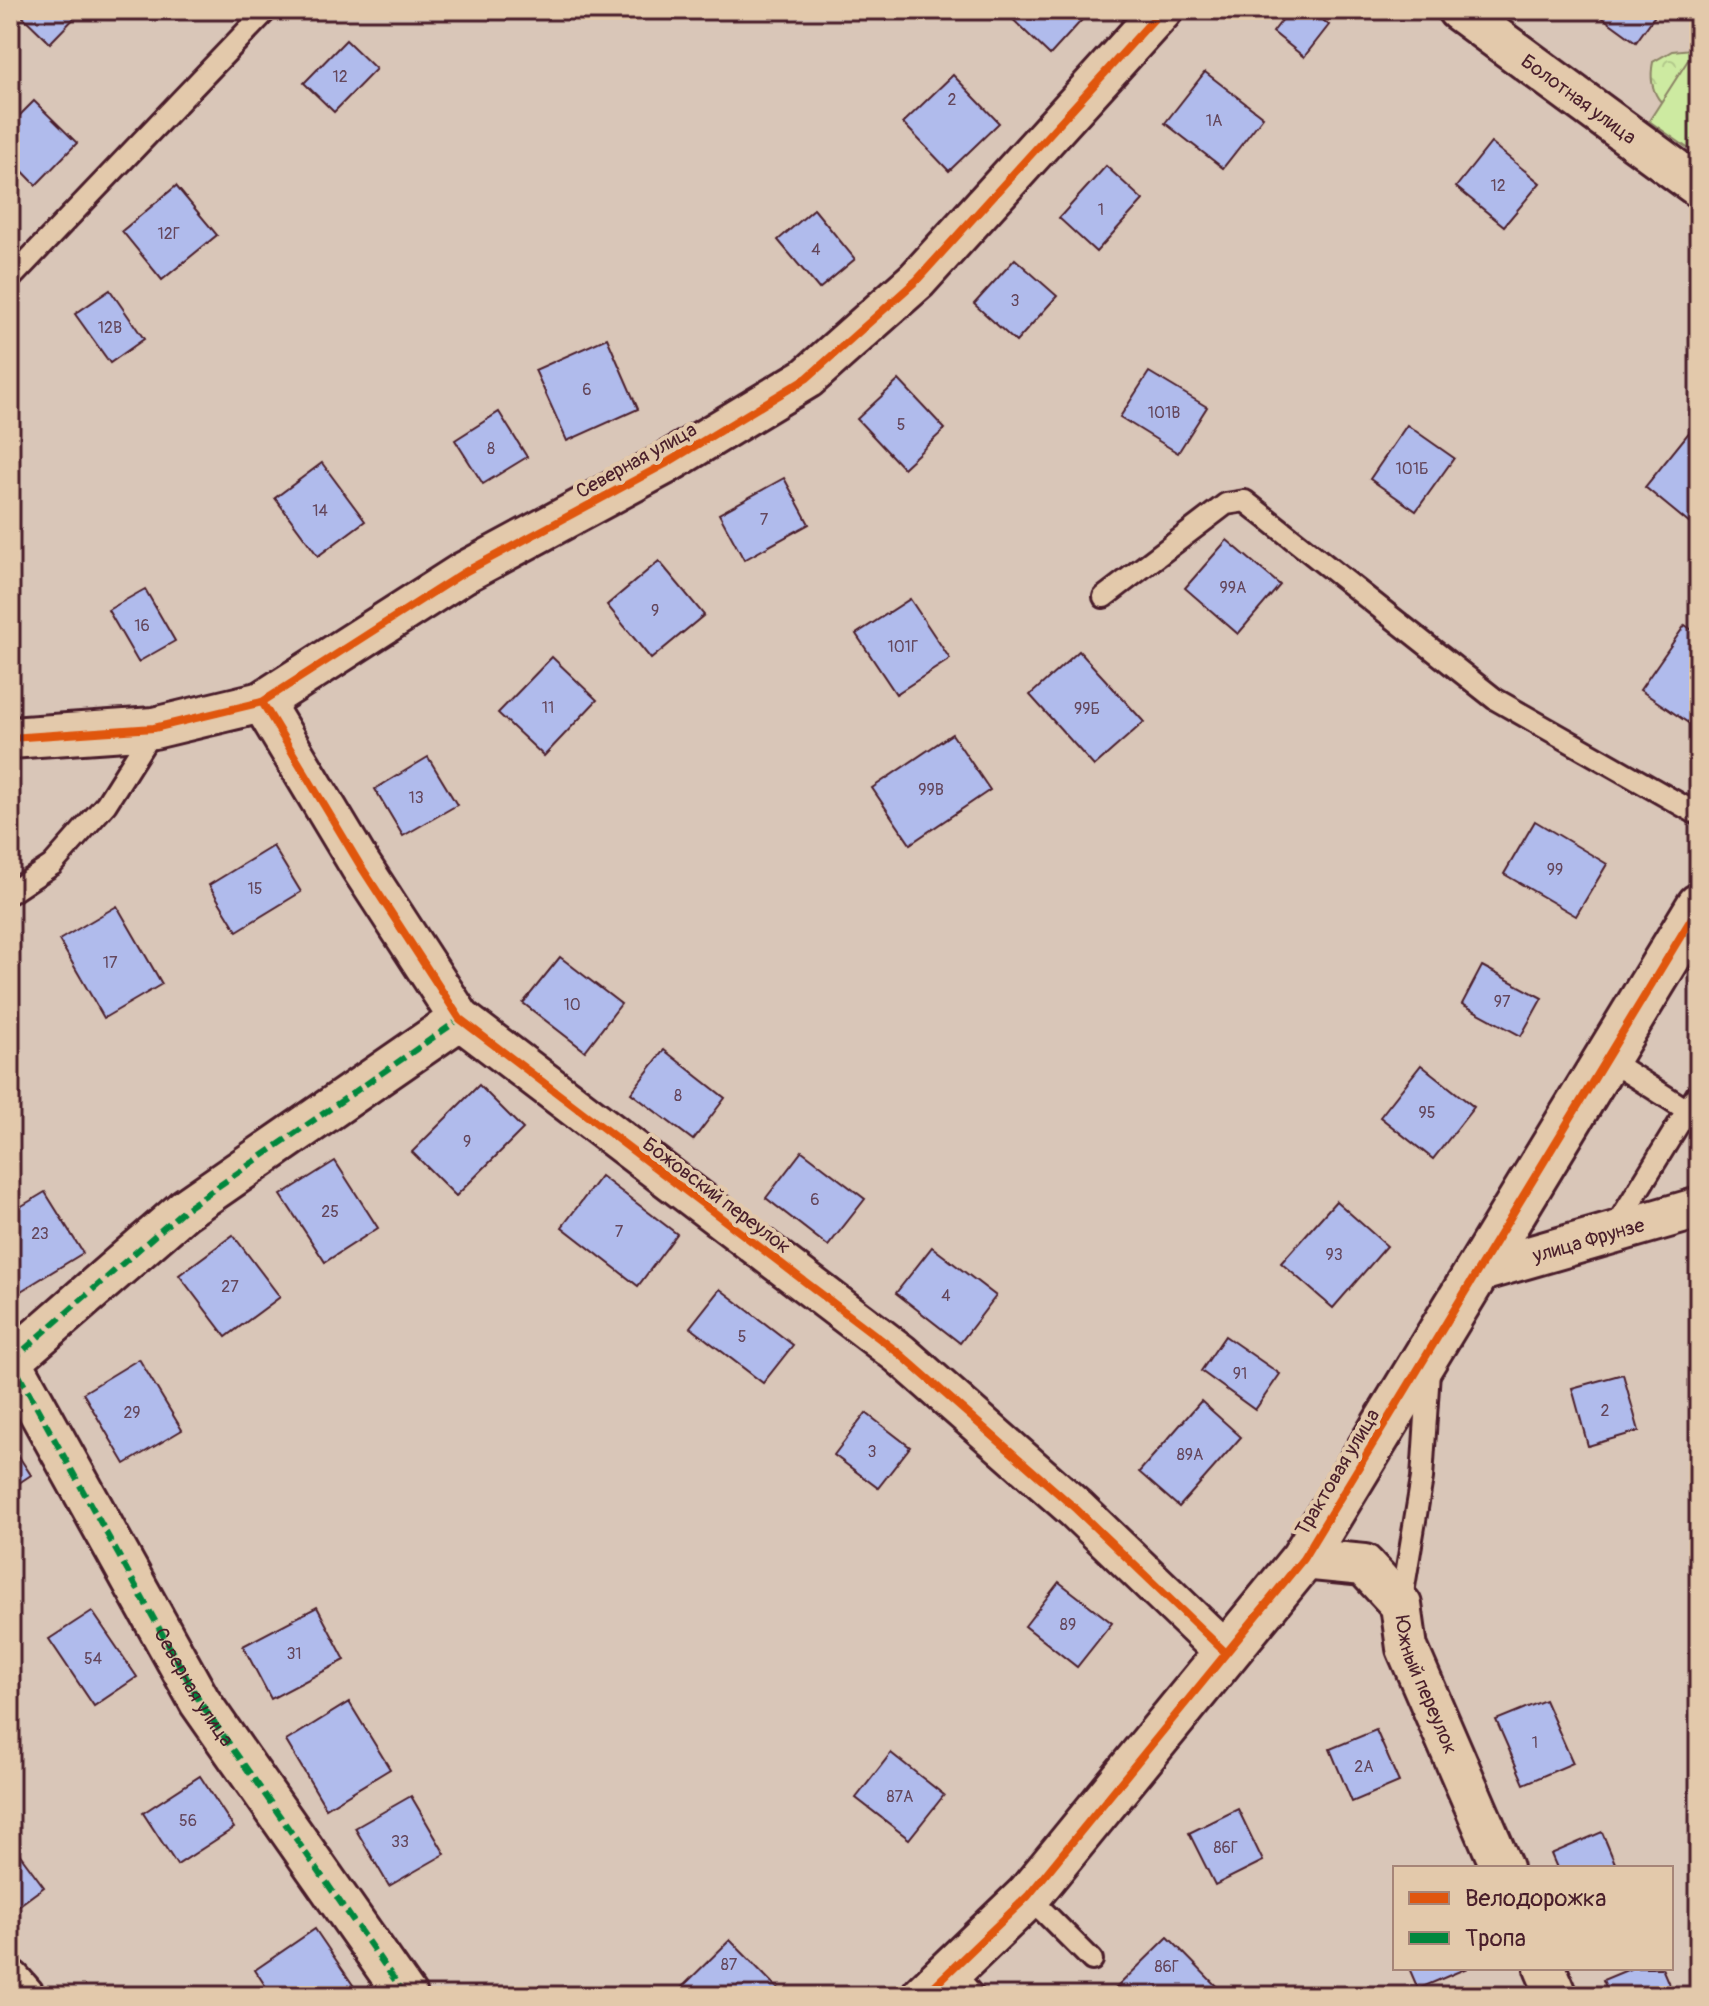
<svg xmlns="http://www.w3.org/2000/svg" width="1709" height="2006" font-family="Pangolin,sans-serif">
	<defs>
		<pattern id="forest-crowns" width="20" height="18" patternUnits="userSpaceOnUse" patternTransform="scale(2)"><rect width="20" height="18" fill="#cdeaa1"/><path d="M2 6a3 3 0 1 1 6 0M12 15a3 3 0 1 1 6 0" fill="none" stroke="#b2c88b"/></pattern>
	</defs>
	<rect width="100%" height="100%" fill="#d9c6b8"/>
	<filter id="ink" filterUnits="userSpaceOnUse"><feTurbulence type="fractalNoise" baseFrequency=".0125" numOctaves="2"/><feDisplacementMap in="SourceGraphic" scale="16" xChannelSelector="R" yChannelSelector="G"/><feConvolveMatrix kernelMatrix="1 2 1 2 8 2 1 2 1" color-interpolation-filters="sRGB"/></filter>
	<g filter="url(#ink)">
		<!-- forest -->
		<path fill="url(#forest-crowns)" stroke="#8c8466" stroke-width="2" d="M1692,49l7,4v78c-28,-21 -54,-29 -46,-69l19,-11z"/>
		<!-- garden -->
		<polygon fill="#cdeaa1" stroke="#8c8466" stroke-width="2" points="1699,43 1699,156 1649,121"/>
		<!-- building -->
		<g fill="#b0bbec" stroke="#4a1f2b" stroke-width="2">
			<polygon points="16,10 82,10 50,43"/>
			<polygon points="1003,10 1091,10 1050,55"/>
			<polygon points="1290,10 1310,10 1329,25 1304,57 1273,32"/>
			<polygon points="1592,10 1659,10 1636,42"/>
			<polygon points="346,40 376,69 334,112 304,83"/>
			<polygon points="1205,72 1263,117 1223,168 1165,123"/>
			<polygon points="953,75 999,123 949,171 903,123"/>
			<polygon points="34,101 77,143 36,185 10,158 10,125"/>
			<polygon points="1491,143 1540,183 1504,226 1456,187"/>
			<polygon points="1106,166 1143,200 1096,252 1059,218"/>
			<polygon points="176,186 217,235 162,280 122,231"/>
			<polygon points="814,209 855,259 819,289 778,240"/>
			<polygon points="1015,259 1057,296 1016,342 974,304"/>
			<polygon points="110,290 144,339 110,363 75,314"/>
			<polygon points="607,338 638,409 567,441 535,370"/>
			<polygon points="1149,372 1207,407 1178,453 1120,417"/>
			<polygon points="899,380 945,429 903,468 857,419"/>
			<polygon points="499,412 527,457 483,484 455,440"/>
			<polygon points="1407,425 1454,458 1416,511 1370,479"/>
			<polygon points="1691,430 1699,437 1699,512 1690,524 1645,487"/>
			<polygon points="322,463 365,521 318,556 275,498"/>
			<polygon points="784,478 809,524 744,560 719,514"/>
			<polygon points="1227,540 1280,585 1238,634 1185,588"/>
			<polygon points="659,561 704,615 651,659 607,605"/>
			<polygon points="145,589 175,641 138,662 108,610"/>
			<polygon points="910,599 950,659 896,694 856,634"/>
			<polygon points="1685,625 1699,635 1699,711 1690,724 1640,690"/>
			<polygon points="1079,651 1144,722 1094,766 1030,695"/>
			<polygon points="552,657 597,700 544,756 498,713"/>
			<polygon points="952,734 990,790 910,844 872,788"/>
			<polygon points="428,757 457,805 403,836 375,789"/>
			<polygon points="1535,821 1607,864 1576,916 1504,874"/>
			<polygon points="273,846 301,892 237,931 209,885"/>
			<polygon points="117,906 162,984 104,1018 59,940"/>
			<polygon points="560,957 621,1004 585,1051 523,1003"/>
			<polygon points="1482,966 1542,998 1521,1036 1462,1004"/>
			<polygon points="664,1050 725,1098 693,1140 631,1093"/>
			<polygon points="1421,1065 1474,1107 1433,1159 1380,1117"/>
			<polygon points="479,1085 523,1129 456,1196 412,1152"/>
			<polygon points="802,1151 865,1199 828,1246 766,1198"/>
			<polygon points="335,1161 378,1228 325,1262 281,1195"/>
			<polygon points="601,1176 677,1234 638,1286 562,1227"/>
			<polygon points="45,1192 83,1253 16,1294 10,1285 10,1213"/>
			<polygon points="1336,1201 1387,1246 1333,1308 1281,1263"/>
			<polygon points="233,1235 280,1297 226,1337 179,1275"/>
			<polygon points="932,1247 996,1296 960,1343 896,1293"/>
			<polygon points="720,1289 793,1345 763,1383 690,1327"/>
			<polygon points="1225,1336 1280,1374 1255,1410 1201,1371"/>
			<polygon points="139,1359 182,1430 125,1464 83,1393"/>
			<polygon points="1623,1374 1639,1431 1588,1446 1572,1388"/>
			<polygon points="1201,1401 1241,1437 1179,1507 1139,1472"/>
			<polygon points="866,1413 910,1447 878,1488 834,1455"/>
			<polygon points="10,1443 31,1475 10,1489"/>
			<polygon points="1059,1582 1112,1623 1077,1667 1025,1626"/>
			<polygon points="317,1607 345,1660 271,1699 243,1646"/>
			<polygon points="92,1611 137,1677 94,1706 49,1639"/>
			<polygon points="1545,1700 1573,1763 1524,1784 1496,1720"/>
			<polygon points="349,1702 390,1769 326,1808 286,1741"/>
			<polygon points="1376,1730 1399,1782 1352,1802 1330,1749"/>
			<polygon points="891,1753 944,1795 909,1839 856,1798"/>
			<polygon points="200,1776 234,1828 177,1865 143,1813"/>
			<polygon points="411,1796 445,1854 389,1886 355,1828"/>
			<polygon points="1238,1809 1263,1861 1215,1885 1189,1833"/>
			<polygon points="1602,1832 1617,1868 1557,1868 1551,1854"/>
			<polygon points="10,1841 44,1887 10,1912"/>
			<polygon points="315,1929 355,1988 343,1996 272,1996 255,1970"/>
			<polygon points="1168,1937 1226,1996 1108,1996"/>
			<polygon points="730,1940 785,1996 689,1996 681,1988"/>
			<polygon points="1409,1968 1467,1968 1418,1989"/>
			<polygon points="1632,1968 1662,1968 1674,1996 1610,1996 1603,1980"/>
		</g>
		<g fill="none" stroke-linecap="round" stroke-linejoin="round">
			<!-- lane casing -->
			<g stroke="#4a1f2b" stroke-width="26">
				<g id="lane">
					<polyline points="10,279 267,10"/>
					<polyline points="1104,597 1226,504 1245,501 1495,699 1699,815"/>
					<polyline points="10,893 52,865 106,804 154,728"/>
					<polyline points="1607,1059 1687,1110"/>
					<polyline points="1613,1231 1699,1091"/>
					<polyline points="1401,1605 1422,1478 1429,1371"/>
					<polyline points="1028,1896 1092,1960"/>
					<polyline points="951,1970 974,1996"/>
				</g>
			</g>
			<!-- street casing -->
			<g stroke="#4a1f2b" stroke-width="46">
				<g id="street">
					<path id="s1" d="M1458,10l241,177"/>
					<polyline points="262,702 360,865 460,1019 900,1354 1076,1509 1226,1653"/>
					<polyline points="10,738 154,728 262,702 463,573 665,464 807,378 917,280 1162,10"/>
					<path id="s2" d="M1477,1272l222,-64"/>
					<polyline points="10,1359 200,1702 406,1996"/>
					<polyline points="11,1361 184,1210 460,1019"/>
					<path id="s3" d="M1303,1559l61,6 37,40 6,43 95,220"/>
					<polyline points="1545,1968 1557,1996"/>
					<polyline points="10,1980 24,1996"/>
				</g>
			</g>
			<!-- secondary casing -->
			<g stroke="#4a1f2b" stroke-width="50">
				<polyline id="secondary" points="924,1996 1028,1896 1303,1559 1699,906"/>
			</g>
			<!-- lane -->
			<use href="#lane" stroke="#e3c9ab" stroke-width="20"/>
			<!-- street -->
			<use href="#street" stroke="#e3c9ab" stroke-width="40"/>
			<!-- secondary -->
			<use href="#secondary" stroke="#e3c9ab" stroke-width="44"/>
			<!-- quiet -->
			<g stroke="#00873e" stroke-width="6" stroke-dasharray="12 6" stroke-linecap="butt">
				<path id="s4" d="M10,1359l190,343 206,294"/>
				<polyline points="11,1361 184,1210 460,1019"/>
			</g>
			<!-- cycleway casing -->
			<g stroke="#e3c9ab" stroke-width="13">
				<g id="cycleway">
					<polyline points="262,702 360,865 460,1019 900,1354 1076,1509 1226,1653"/>
					<polyline points="10,738 154,728 262,702 463,573 665,464 807,378 917,280 1162,10"/>
					<polyline points="924,1996 1028,1896 1303,1559 1699,906"/>
				</g>
			</g>
			<!-- cycleway -->
			<use href="#cycleway" stroke="#e0560e" stroke-width="8"/>
		</g>
	</g>
	<g text-anchor="middle" stroke-width="8" stroke-linejoin="round" paint-order="stroke">
		<!-- number labels -->
		<g font-size="16" fill="#64465b">
			<text x="340" y="82">12</text>
			<text x="952" y="105">2</text>
			<text x="1214" y="126">1А</text>
			<text x="1498" y="191">12</text>
			<text x="1101" y="215">1</text>
			<text x="169" y="239">12Г</text>
			<text x="816" y="255">4</text>
			<text x="1015" y="306">3</text>
			<text x="110" y="333">12В</text>
			<text x="587" y="395">6</text>
			<text x="1164" y="418">101В</text>
			<text x="901" y="430">5</text>
			<text x="491" y="454">8</text>
			<text x="1412" y="474">101Б</text>
			<text x="320" y="516">14</text>
			<text x="764" y="525">7</text>
			<text x="1233" y="593">99А</text>
			<text x="655" y="616">9</text>
			<text x="142" y="631">16</text>
			<text x="903" y="652">101Г</text>
			<text x="548" y="713">11</text>
			<text x="1087" y="714">99Б</text>
			<text x="931" y="795">99В</text>
			<text x="416" y="803">13</text>
			<text x="1555" y="875">99</text>
			<text x="255" y="894">15</text>
			<text x="110" y="968">17</text>
			<text x="1502" y="1007">97</text>
			<text x="572" y="1010">10</text>
			<text x="678" y="1101">8</text>
			<text x="1427" y="1118">95</text>
			<text x="467" y="1147">9</text>
			<text x="815" y="1205">6</text>
			<text x="330" y="1217">25</text>
			<text x="619" y="1237">7</text>
			<text x="40" y="1239">23</text>
			<text x="1334" y="1260">93</text>
			<text x="230" y="1292">27</text>
			<text x="946" y="1301">4</text>
			<text x="742" y="1342">5</text>
			<text x="1240" y="1379">91</text>
			<text x="1605" y="1416">2</text>
			<text x="132" y="1418">29</text>
			<text x="872" y="1457">3</text>
			<text x="1190" y="1460">89А</text>
			<text x="1068" y="1630">89</text>
			<text x="294" y="1659">31</text>
			<text x="93" y="1664">54</text>
			<text x="1535" y="1748">1</text>
			<text x="1364" y="1772">2А</text>
			<text x="900" y="1802">87А</text>
			<text x="188" y="1826">56</text>
			<text x="400" y="1847">33</text>
			<text x="1226" y="1853">86Г</text>
			<text x="729" y="1970">87</text>
			<text x="1167" y="1972">86Г</text>
		</g>
		<!-- street labels -->
		<g font-size="20" fill="#4a1f2b" stroke="#e3c9ab">
			<text dy="7" stroke="none"><textPath href="#s1" startOffset="150">Болотная улица</textPath></text>
			<text transform="translate(636 460) rotate(-29)" y="7">Северная улица</text>
			<text transform="translate(717 1195) rotate(37)" y="7">Божовский переулок</text>
			<text dy="7" stroke="none"><textPath href="#s2" startOffset="116">улица Фрунзе</textPath></text>
			<text transform="translate(1337 1472) rotate(-59)" y="7">Трактовая улица</text>
			<text dy="7" stroke="none"><textPath href="#s3" startOffset="200">Южный переулок</textPath></text>
			<text dy="7" stroke="none"><textPath href="#s4" startOffset="376">Северная улица</textPath></text>
		</g>
	</g>
	<!-- margin -->
	<rect width="1709" height="2006" fill="none" stroke="#e3c9ab" stroke-width="40"/>
	<rect x="20" y="20" width="1669" height="1966" fill="none" stroke="#4a1f2b" stroke-width="3" filter="url(#ink)"/>
	<!-- legend -->
	<rect x="1393" y="1866" width="280" height="104" fill="#e3c9ab" stroke="#a68578" stroke-width="2"/>
	<rect x="1409" y="1892" width="40" height="12" fill="#e0560e" stroke="#a68578" stroke-width="2"/>
	<text x="1465" y="1906" font-size="24" fill="#4a1f2b">Велодорожка</text>
	<rect x="1409" y="1932" width="40" height="12" fill="#00873e" stroke="#a68578" stroke-width="2"/>
	<text x="1465" y="1946" font-size="24" fill="#4a1f2b">Тропа</text>
</svg>
